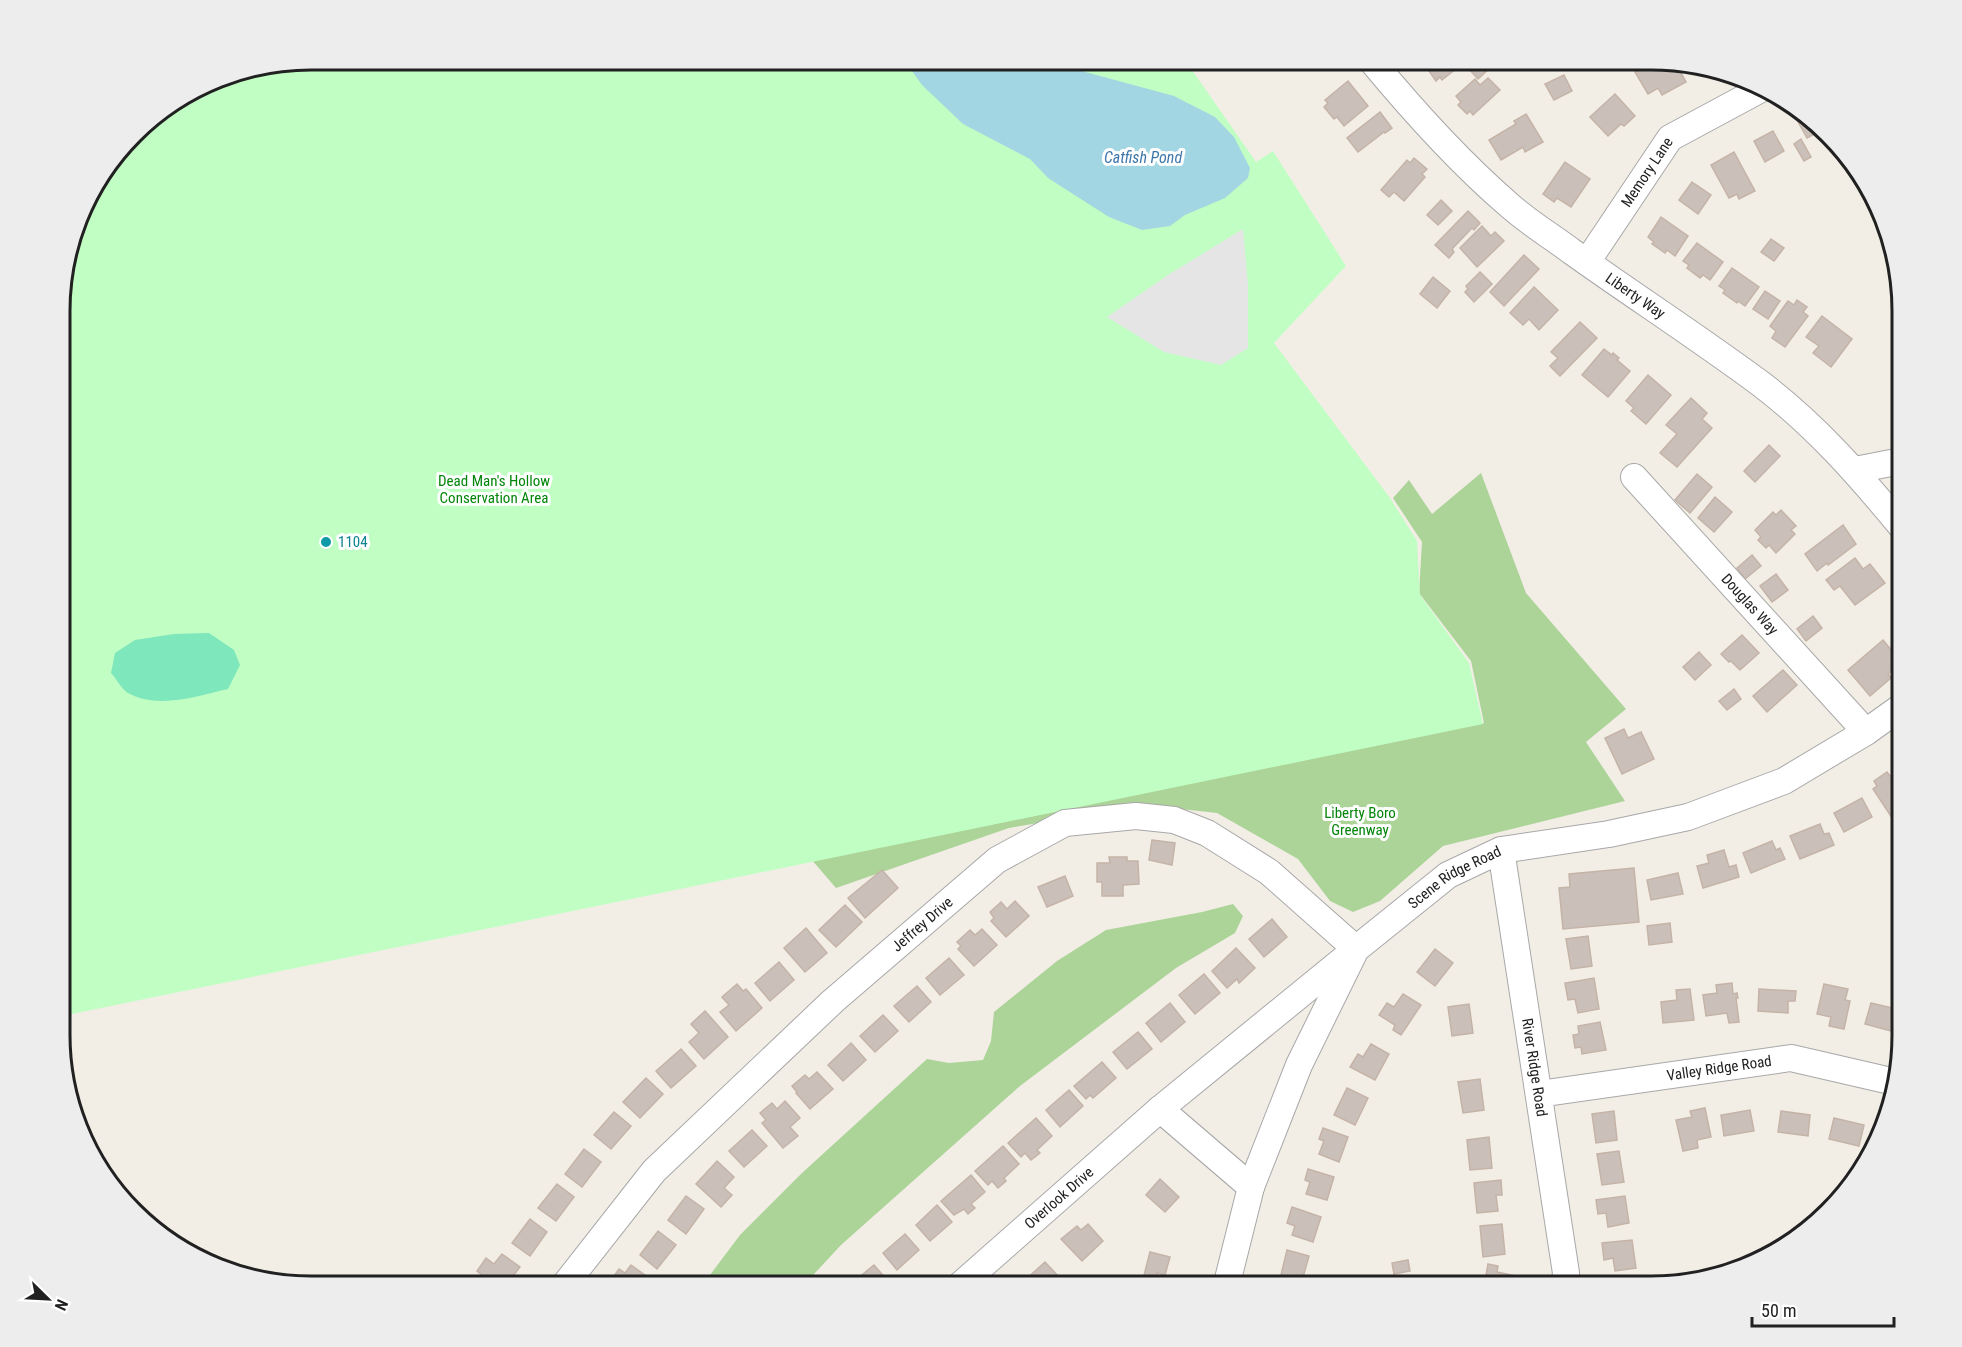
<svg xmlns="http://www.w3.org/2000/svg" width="1962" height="1347" font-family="'Roboto Condensed',sans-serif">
	<rect width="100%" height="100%" fill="#f2eee6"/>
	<!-- forest -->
	<g fill="#acd498">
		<polygon points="1481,473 1526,593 1626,709 1586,742 1625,801 1443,846 1380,901 1353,912 1330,901 1298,859 1217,813 1145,805 1009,828 836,888 811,859 1484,723 1471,661 1419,593 1422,542 1393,498 1409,480 1432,514"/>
		<polygon points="1233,904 1243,916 1235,933 1176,968 1020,1086 841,1245 802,1287 701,1287 740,1235 802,1173 927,1059 949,1063 983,1060 991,1041 994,1012 1057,961 1106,930 1202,912"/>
	</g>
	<!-- park -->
	<polygon fill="#c1fec4" points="312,60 1185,60 1256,162 1273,151 1346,266 1274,343 1390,498 1417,541 1420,595 1469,663 1483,724 62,1016 62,279 86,200 145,123 216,79"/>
	<!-- pitch -->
	<path fill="#7ee7bb" d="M209,633l25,17 6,15 -12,24c-30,7 -69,20 -98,5 -8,-3 -13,-15 -19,-21l4,-20 20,-13 39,-6z"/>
	<!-- parking -->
	<polygon fill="#e5e5e5" points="1243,229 1248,285 1248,348 1221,365 1164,352 1107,317 1168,275"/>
	<!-- water -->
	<polygon fill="#a3d6e3" points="904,60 1053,60 1078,70 1174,96 1215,117 1234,137 1250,168 1248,178 1225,198 1185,215 1170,226 1142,230 1109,217 1048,178 1030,159 963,124 922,85"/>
	<!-- building -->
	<g fill="#cac0b9" stroke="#c5b3a7" stroke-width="1.5">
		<polygon points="1457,60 1461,65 1442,80 1440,77 1436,81 1429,71 1433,68 1428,60"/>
		<polygon points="1477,60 1490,60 1493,65 1478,79 1468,68"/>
		<polygon points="1656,61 1675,62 1686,82 1662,95 1658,88 1648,94 1635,72"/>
		<polygon points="1564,75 1572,91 1554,100 1545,84"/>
		<polygon points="1488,78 1500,90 1473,115 1470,111 1467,114 1458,105 1461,102 1456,96 1475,79 1480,85"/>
		<polygon points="1348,81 1368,106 1344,126 1337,117 1334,119 1324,107 1328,103 1325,100"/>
		<polygon points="1615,94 1635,116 1624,126 1621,124 1608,136 1590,117"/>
		<polygon points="1380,112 1392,128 1385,133 1384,132 1358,152 1347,138"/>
		<polygon points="1805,113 1820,131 1807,138 1796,118"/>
		<polygon points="1526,114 1543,142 1525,152 1523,147 1501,160 1489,140 1516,124 1514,121"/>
		<polygon points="1773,131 1784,151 1765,162 1754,141"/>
		<polygon points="1801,139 1811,157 1804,161 1794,144"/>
		<polygon points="1734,152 1755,191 1739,199 1737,194 1729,198 1711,165"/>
		<polygon points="1414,158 1427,169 1422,174 1425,177 1404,201 1394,192 1389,197 1381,190 1407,160 1410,163"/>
		<polygon points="1565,162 1590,179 1571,207 1557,198 1554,202 1543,194"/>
		<polygon points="1692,182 1711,195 1698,214 1679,200"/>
		<polygon points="1441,200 1452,211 1438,225 1427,215"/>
		<polygon points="1468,211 1480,223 1474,230 1472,228 1452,249 1454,252 1449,258 1435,245"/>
		<polygon points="1661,217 1688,236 1675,256 1667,250 1665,253 1652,244 1654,242 1648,237"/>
		<polygon points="1482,226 1491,236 1495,232 1504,241 1477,267 1460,248"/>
		<polygon points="1771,239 1784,248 1774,261 1761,252"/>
		<polygon points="1697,243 1723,262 1710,280 1703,275 1700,278 1687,268 1689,265 1683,261"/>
		<polygon points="1524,255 1539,269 1504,306 1490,292"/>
		<polygon points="1732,268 1759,287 1745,306 1738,301 1737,303 1723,293 1725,290 1719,286"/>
		<polygon points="1480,272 1492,284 1474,302 1465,292 1468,289 1466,286"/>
		<polygon points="1433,277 1450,291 1437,308 1420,294"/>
		<polygon points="1534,287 1558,310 1539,330 1529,319 1523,325 1510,313"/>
		<polygon points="1765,291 1780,301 1768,319 1753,309"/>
		<polygon points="1797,300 1807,307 1803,312 1808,316 1785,347 1772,338 1776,331 1770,326 1788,301 1794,305"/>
		<polygon points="1822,316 1852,339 1831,367 1813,353 1819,346 1806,337"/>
		<polygon points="1580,322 1597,338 1560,376 1550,366 1558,358 1551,352"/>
		<polygon points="1604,349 1612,355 1613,353 1619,358 1617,360 1630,371 1608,397 1582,375"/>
		<polygon points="1648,375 1671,395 1646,424 1631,411 1634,408 1626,401"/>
		<polygon points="1691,398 1707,413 1702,419 1712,428 1677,467 1660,453 1677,434 1666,425"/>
		<polygon points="1769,445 1780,456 1755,482 1744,471"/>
		<polygon points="1697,474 1712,487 1690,513 1675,500"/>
		<polygon points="1715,497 1732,512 1714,532 1698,518"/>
		<polygon points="1781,510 1796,526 1791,530 1795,534 1776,553 1769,545 1766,548 1758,540 1761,537 1755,530 1773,512 1776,515"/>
		<polygon points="1843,525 1856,544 1828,565 1827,563 1817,571 1805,554"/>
		<polygon points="1752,555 1761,566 1745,579 1737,568"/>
		<polygon points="1855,558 1863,569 1870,564 1885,583 1855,605 1840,586 1834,590 1826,580"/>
		<polygon points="1776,574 1788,590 1772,602 1760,586"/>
		<polygon points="1813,616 1822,628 1806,641 1797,629"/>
		<polygon points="1742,635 1759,653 1740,670 1731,661 1729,662 1721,654"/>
		<polygon points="1883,640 1901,662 1888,674 1891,678 1870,696 1848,670"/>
		<polygon points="1699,652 1711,665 1695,680 1683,667"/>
		<polygon points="1783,670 1797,685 1767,712 1753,696"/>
		<polygon points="1734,689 1741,699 1727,710 1719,701"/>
		<polygon points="1624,729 1628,738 1641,732 1654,759 1622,774 1605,738"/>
		<polygon points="1898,771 1901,776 1901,825 1898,827 1873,789 1877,786 1874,781 1887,772 1890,776"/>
		<polygon points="1862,798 1872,817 1844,832 1834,813"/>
		<polygon points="1820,824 1824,834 1829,833 1834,845 1800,859 1790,836"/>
		<polygon points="1152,840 1175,843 1172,865 1149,860"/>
		<polygon points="1772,841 1776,850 1780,848 1785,859 1751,873 1743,853"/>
		<polygon points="1724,850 1729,867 1736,865 1739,877 1703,888 1697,866 1709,863 1707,855"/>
		<polygon points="1109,857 1127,857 1127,861 1138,861 1139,884 1123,885 1123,896 1102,896 1102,882 1097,882 1097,863 1110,863"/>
		<polygon points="1634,868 1639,922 1563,929 1559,888 1570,887 1569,874"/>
		<polygon points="882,870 898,888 865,918 848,898"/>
		<polygon points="1678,873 1683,894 1651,900 1647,880"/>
		<polygon points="1065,876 1073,896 1047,907 1038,887"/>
		<polygon points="1015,901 1029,916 1006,937 991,921 994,918 990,912 1001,902 1007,909"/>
		<polygon points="845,905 862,922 836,947 819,930"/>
		<polygon points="1272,919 1287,937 1264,957 1249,939"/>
		<polygon points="1670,923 1672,942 1649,945 1647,926"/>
		<polygon points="806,928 827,953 805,972 784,948"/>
		<polygon points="982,929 997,945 974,966 958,949 961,946 957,942 970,930 975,935"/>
		<polygon points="1588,936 1592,966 1571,969 1566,939"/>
		<polygon points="1236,948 1255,968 1239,983 1237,979 1227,988 1212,971"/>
		<polygon points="1435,949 1453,963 1435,986 1417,972"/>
		<polygon points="949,958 964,975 940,995 926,978"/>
		<polygon points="779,962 794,980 770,1001 755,983"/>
		<polygon points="1204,974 1220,993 1195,1014 1179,995"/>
		<polygon points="1594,978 1599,1009 1578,1013 1575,999 1568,1000 1565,983"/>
		<polygon points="1732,983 1733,994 1737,993 1738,998 1736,998 1739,1022 1729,1023 1727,1013 1706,1016 1703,995 1717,993 1716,985"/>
		<polygon points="737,984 743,991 746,989 762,1008 736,1031 720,1012 729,1005 722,997"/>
		<polygon points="1824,984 1848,989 1845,1000 1850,1001 1844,1029 1829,1026 1831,1017 1817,1014"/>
		<polygon points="917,986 931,1002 909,1022 894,1006"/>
		<polygon points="1690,989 1694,1020 1663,1023 1661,1002 1677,1000 1676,990"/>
		<polygon points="1759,989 1796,991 1795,1001 1788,1001 1788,1013 1758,1011"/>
		<polygon points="1403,994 1421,1005 1401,1035 1393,1030 1395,1025 1379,1015 1387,1003 1394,1007"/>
		<polygon points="1170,1003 1185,1022 1161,1042 1146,1023"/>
		<polygon points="1871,1003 1901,1010 1895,1032 1865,1024"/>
		<polygon points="1469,1004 1473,1033 1452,1036 1448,1007"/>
		<polygon points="705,1011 728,1037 704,1059 689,1042 699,1033 691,1024"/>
		<polygon points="883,1015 898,1031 875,1052 860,1036"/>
		<polygon points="1600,1022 1606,1050 1582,1054 1581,1047 1575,1048 1573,1035 1579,1034 1578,1026"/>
		<polygon points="1138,1032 1152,1049 1127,1069 1113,1052"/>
		<polygon points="851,1043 866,1060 843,1081 828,1065"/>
		<polygon points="1371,1044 1389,1054 1375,1080 1350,1067 1358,1054 1363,1057"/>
		<polygon points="681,1049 696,1066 671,1088 656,1071"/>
		<polygon points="1102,1062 1116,1078 1093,1098 1090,1095 1086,1099 1074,1086"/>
		<polygon points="817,1072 833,1089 810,1109 796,1093 797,1092 792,1086 805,1075 809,1079"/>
		<polygon points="646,1078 663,1094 640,1118 623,1102"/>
		<polygon points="1480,1079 1484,1110 1463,1113 1458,1082"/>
		<polygon points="1347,1088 1368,1098 1355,1125 1334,1115"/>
		<polygon points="1069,1090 1083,1106 1060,1127 1046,1110"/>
		<polygon points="785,1101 800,1118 790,1127 798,1136 783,1148 762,1123 766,1120 760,1113 772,1103 777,1109"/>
		<polygon points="1705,1108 1711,1137 1697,1140 1698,1148 1683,1151 1676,1120 1692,1117 1690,1111"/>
		<polygon points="1750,1110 1754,1131 1724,1136 1721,1115"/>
		<polygon points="1614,1111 1617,1140 1596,1143 1592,1114"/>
		<polygon points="1781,1111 1810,1115 1808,1136 1778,1132"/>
		<polygon points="614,1112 631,1126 611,1149 594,1135"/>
		<polygon points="1036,1118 1052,1136 1037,1150 1040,1153 1031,1160 1025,1153 1021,1157 1008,1143"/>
		<polygon points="1834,1118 1864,1125 1859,1146 1829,1139"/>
		<polygon points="1876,1127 1882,1128 1872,1147"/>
		<polygon points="1323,1128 1348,1137 1339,1162 1319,1154 1324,1141 1319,1139"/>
		<polygon points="752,1130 767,1146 744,1167 729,1151"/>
		<polygon points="1489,1137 1492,1168 1470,1170 1467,1140"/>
		<polygon points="1003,1146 1019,1164 1004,1178 1006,1181 998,1188 992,1181 988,1185 975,1171"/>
		<polygon points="584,1149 601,1162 582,1187 565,1174"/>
		<polygon points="1619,1151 1624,1182 1602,1185 1597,1154"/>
		<polygon points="717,1161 734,1177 724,1188 732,1195 721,1207 696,1184"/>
		<polygon points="1308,1169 1334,1177 1327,1200 1306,1194 1310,1182 1305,1180"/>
		<polygon points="971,1175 985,1192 971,1204 975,1208 968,1214 964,1209 954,1215 941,1201"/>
		<polygon points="1160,1179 1179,1197 1165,1212 1146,1195"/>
		<polygon points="1501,1180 1502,1195 1496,1195 1498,1211 1477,1213 1474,1183"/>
		<polygon points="557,1184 574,1197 556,1221 538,1208"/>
		<polygon points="686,1196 704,1209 686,1234 668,1220"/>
		<polygon points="1625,1196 1629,1223 1608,1227 1606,1213 1598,1214 1596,1200"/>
		<polygon points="937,1205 952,1222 930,1241 916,1225"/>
		<polygon points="1292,1207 1321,1217 1313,1242 1292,1235 1295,1226 1287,1223"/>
		<polygon points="530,1219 547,1232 530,1256 512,1243"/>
		<polygon points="1088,1224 1103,1241 1082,1261 1061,1239 1077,1226 1081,1230"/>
		<polygon points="1502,1224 1505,1254 1483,1257 1480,1226"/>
		<polygon points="658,1231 676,1245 657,1269 640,1255"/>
		<polygon points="905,1234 919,1250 897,1270 883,1253"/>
		<polygon points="1632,1240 1636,1268 1615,1271 1613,1258 1604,1260 1602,1243"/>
		<polygon points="1287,1250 1309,1256 1302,1281 1281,1275"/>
		<polygon points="1150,1252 1170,1257 1165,1275 1157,1273 1156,1280 1171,1284 1170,1287 1141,1287"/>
		<polygon points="502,1254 520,1267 513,1276 519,1280 514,1287 497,1287 477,1271 486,1258 494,1264"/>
		<polygon points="1408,1260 1410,1271 1394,1274 1392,1263"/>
		<polygon points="1045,1262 1060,1278 1051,1287 1027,1287 1023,1282"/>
		<polygon points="1488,1264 1498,1266 1497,1272 1516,1276 1514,1287 1484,1287"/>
		<polygon points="631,1265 649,1278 643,1287 607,1286 619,1269 625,1273"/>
		<polygon points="874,1265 887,1280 879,1287 854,1287 851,1284"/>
	</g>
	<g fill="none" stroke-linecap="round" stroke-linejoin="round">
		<!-- minor casing -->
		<g stroke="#a8a8a8" stroke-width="28">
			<g id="minor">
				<path id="s1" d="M1371,60c43,52 87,101 138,145 19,17 42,31 62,46 63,45 128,87 190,133 54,41 97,90 140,142"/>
				<path id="s2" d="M1587,262l83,-124 91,-49"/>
				<polyline points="1855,470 1901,461"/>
				<path id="s3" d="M1634,477l232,255"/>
				<path id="s4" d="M1501,850l65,423 -2,14"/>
				<path id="s5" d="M1539,1094l252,-36 104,24"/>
				<polyline points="1160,1109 1251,1187"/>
				<path id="s6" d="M563,1287l91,-116 179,-170 164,-141 68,-37 71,-7 38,4 33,13 62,39 87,77 -196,160 -202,178"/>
				<path id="s7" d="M1226,1287l25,-100 48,-122 57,-116 92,-74 53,-25 108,-16 79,-17 96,-36 82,-49 35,-25"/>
			</g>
		</g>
		<!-- minor -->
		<use href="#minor" stroke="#fff" stroke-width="26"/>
	</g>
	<!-- markers -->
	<circle fill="#0f9aa8" stroke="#fff" stroke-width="2" cx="326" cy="542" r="6"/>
	<g text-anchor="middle" stroke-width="6" stroke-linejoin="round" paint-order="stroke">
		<!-- street labels -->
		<g font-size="15" fill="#212121" stroke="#fff">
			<text dy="5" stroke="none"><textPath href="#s2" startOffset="108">Memory Lane</textPath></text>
			<text dy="5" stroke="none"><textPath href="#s1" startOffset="356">Liberty Way</textPath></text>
			<text dy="5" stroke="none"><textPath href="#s3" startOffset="172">Douglas Way</textPath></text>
			<text dy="5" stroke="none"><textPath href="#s7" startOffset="486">Scene Ridge Road</textPath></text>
			<text dy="5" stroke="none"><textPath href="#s6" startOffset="512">Jeffrey Drive</textPath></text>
			<text dy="5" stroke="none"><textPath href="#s4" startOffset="220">River Ridge Road</textPath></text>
			<text dy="5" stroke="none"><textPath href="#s5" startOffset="182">Valley Ridge Road</textPath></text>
			<text transform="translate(1059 1198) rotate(-41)" y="5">Overlook Drive</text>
		</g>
		<!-- park labels -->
		<g font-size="15" fill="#038509" stroke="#fff">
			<text x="494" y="486">Dead Man's Hollow<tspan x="494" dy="17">Conservation Area</tspan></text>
			<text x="1360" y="818">Liberty Boro<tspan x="1360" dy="17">Greenway</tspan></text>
		</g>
		<!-- culture labels -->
		<g font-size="15" fill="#0d838f" stroke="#fff" text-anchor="start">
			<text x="338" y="547">1104</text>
		</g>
		<!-- water labels -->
		<g font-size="16" font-style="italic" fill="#3e77a9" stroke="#fff">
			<text x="1143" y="163">Catfish Pond</text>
		</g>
	</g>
	<!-- crop -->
	<path d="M0 0H1962V1347H0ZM311 70H1651A241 241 0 0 1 1892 311V1035A241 241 0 0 1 1651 1276H311A241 241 0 0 1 70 1035V311A241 241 0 0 1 311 70Z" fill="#ededed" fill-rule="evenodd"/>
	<path fill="none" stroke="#212121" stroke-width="3" d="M311 70H1651A241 241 0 0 1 1892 311V1035A241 241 0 0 1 1651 1276H311A241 241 0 0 1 70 1035V311A241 241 0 0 1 311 70Z"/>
	<!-- north arrow -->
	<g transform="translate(48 1299) rotate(114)" stroke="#ffffff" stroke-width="4.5" paint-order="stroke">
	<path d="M0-4.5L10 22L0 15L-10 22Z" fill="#212121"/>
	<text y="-9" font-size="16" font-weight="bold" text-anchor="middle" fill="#212121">N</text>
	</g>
	<!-- scale -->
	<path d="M1752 1317v9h142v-9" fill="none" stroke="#212121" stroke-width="3"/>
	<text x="1761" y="1317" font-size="18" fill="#212121" stroke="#ffffff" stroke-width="4.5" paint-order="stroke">50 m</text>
</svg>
